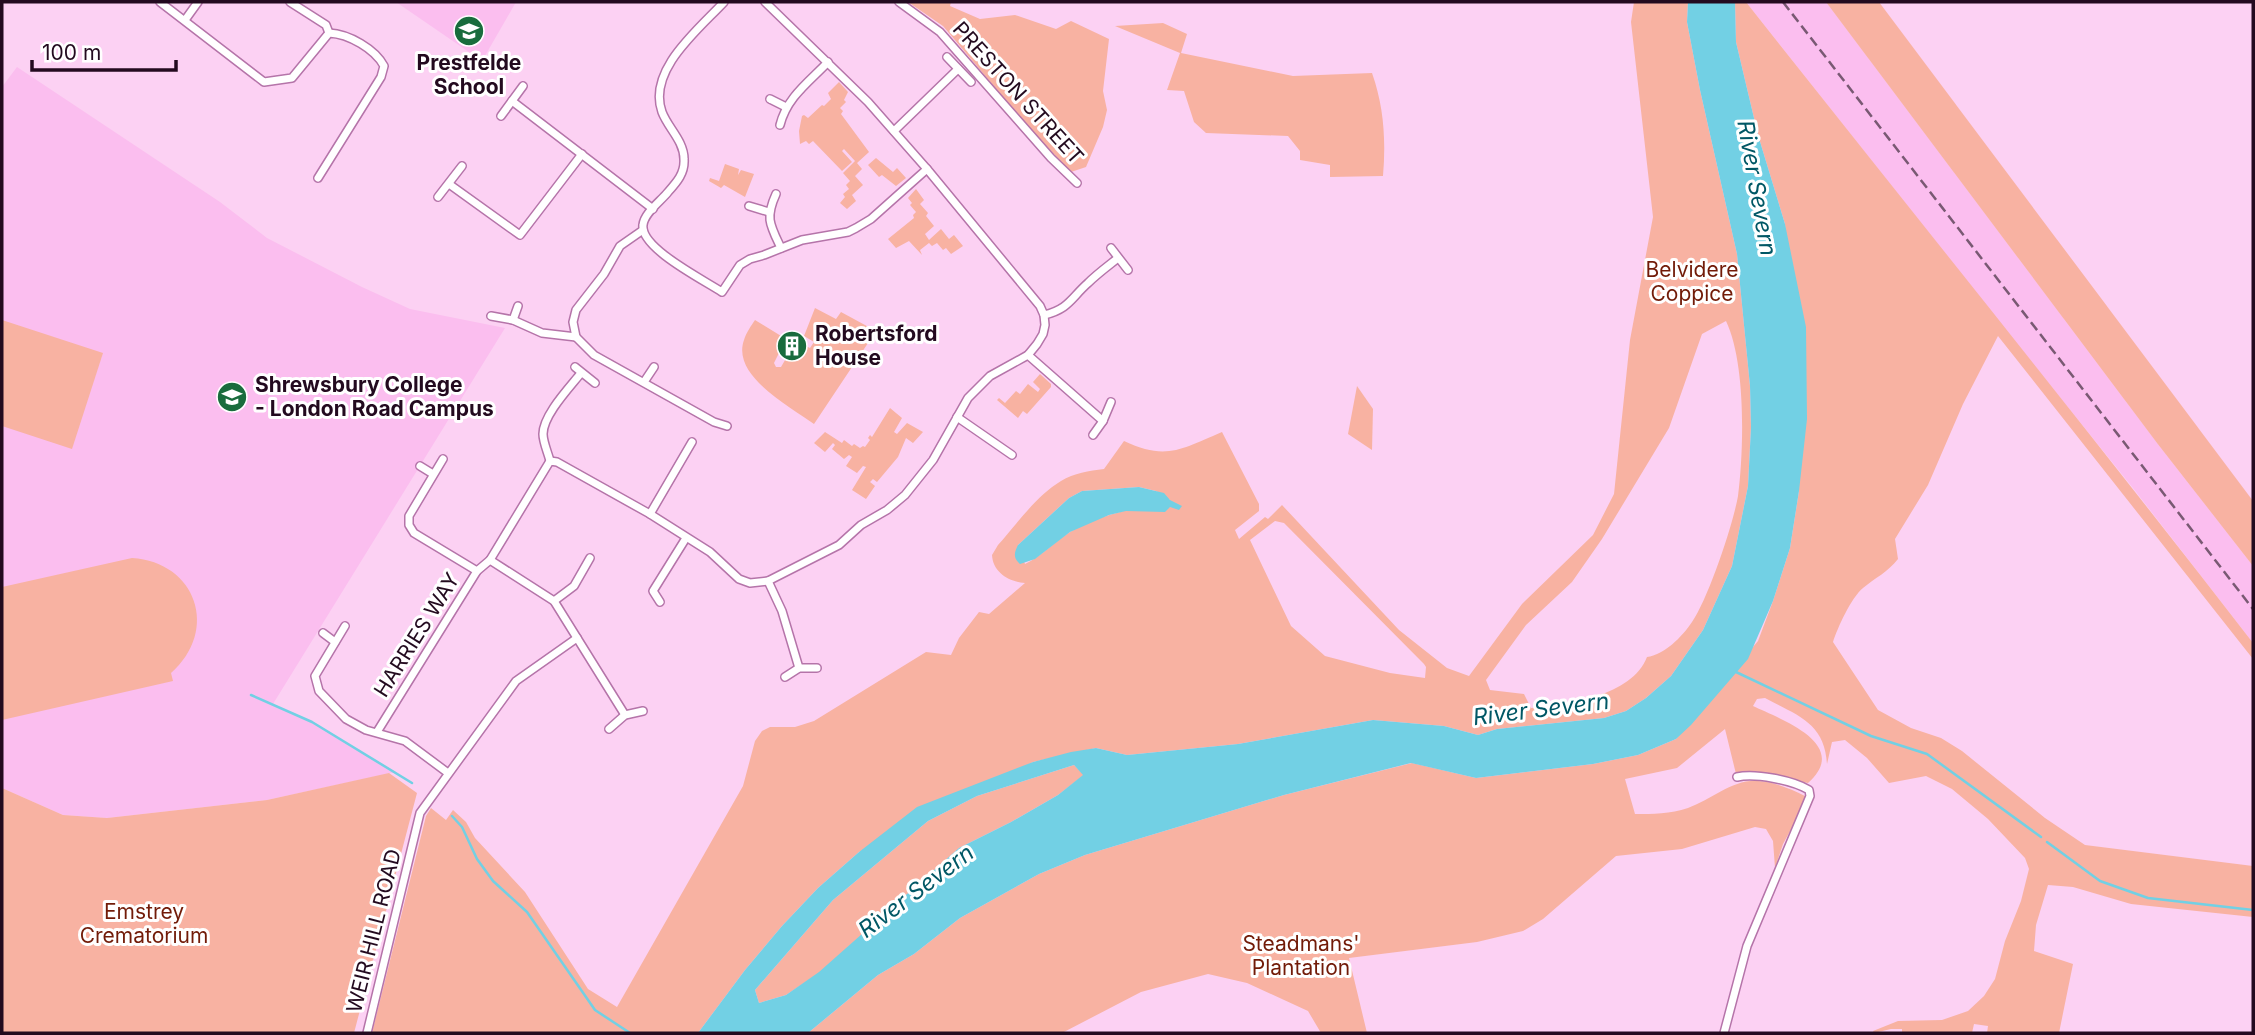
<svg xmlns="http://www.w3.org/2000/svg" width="2255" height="1035" font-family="Inter,sans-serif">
	<rect width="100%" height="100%" fill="#fcd1f3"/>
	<!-- built -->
	<g fill="#fbbeef">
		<polygon points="396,2 516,2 482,61"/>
		<polygon points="1746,2 1826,2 2157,443 2253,566 2253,643 2133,488 1993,314"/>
		<polygon points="17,67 220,202 267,238 362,287 410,309 505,328 273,704 312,722 396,772 267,800 107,818 63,815 2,788 2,87"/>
	</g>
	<!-- green -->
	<g fill="#f8b2a2" fill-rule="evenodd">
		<polygon points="908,2 951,2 950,6 980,19 1015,15 1056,29 1071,21 1109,39 1103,91 1107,110 1103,127 1086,167 1071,172 1030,129 943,26"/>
		<path d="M1634,2h54l-1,20 13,68 37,164 13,132 1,41 -3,59 -16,80 -29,64 -32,46 -25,22 -20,13 -22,7 -107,11 -19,6 -34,-9 -71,-6 -135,24 -111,11 -31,-7 -63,14 -174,90 -41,36 -36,38 -37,44 -47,63h-326l54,-217 5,-8 15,12 7,-10 13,12 9,16 50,54 63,97 29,18 126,-221 12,-45 7,-10 8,-4h25l19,-6 112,-69 25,3 8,-17 20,-26 10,2 36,-31c-15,-1 -32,-10 -33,-28l6,-10c19,-21 38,-49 63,-64 13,-8 28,-10 43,-12l20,-28c42,20 58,8 98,-9l37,72v7l-24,19 4,9 26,-22 3,2 14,-14 117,125 48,38 22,8 53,-72 71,-69 21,-41 16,-154 23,-123 -22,-195zM1726,321c20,42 18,128 12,175 -5,29 -30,103 -46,126 -10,15 -28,33 -45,35 -15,39 -80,48 -116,51l-7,-14 -34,-4 -4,-10 40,-55 46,-43 30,-43 67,-111 33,-94zM1139,487l17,4 14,9c-34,8 -69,14 -100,32 -16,10 -28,24 -45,32l-7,-19 51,-47 13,-7zM1275,521l9,2 140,141 2,3 -1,11 -35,-5 -65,-17 -34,-30 -41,-86z"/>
		<path d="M1735,2h11c169,214 340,425 507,641v16l-255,-323 -35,68 -35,81 -33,54 3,20c-10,13 -23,19 -35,29 -12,10 -25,39 -30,54l45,68 33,18 30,10 21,13 83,67 40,27 168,21v51l-122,-13 -58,-17 -25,-2 -12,40 -2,26 39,13 -14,69h-72l1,-7 -14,-2 -2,9h-70v-4h-11l-17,4 -1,-2 25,-10 44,-1 26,-9 16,-15 11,-17 10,-38 16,-40 8,-32 -4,-11 -37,-39 -36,-30 -26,-13 -37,7 -22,-25 -22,-18 -13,2 -5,22c-2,-41 -30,-49 -62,-66l-8,1 -4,7c27,13 99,38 55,77l-64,-11 -8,2 -11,-45 -48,39 -52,11 10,35c18,0 35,0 53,-6 23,-8 45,-29 70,-27 17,1 32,8 47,15v8l-22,40 -8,24 -2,-27 -7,-12 -11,-2 -73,22 -66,7 -73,63 -20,12 -46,11 -128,16 18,75h-46l-13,-22 -61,-28 -39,-9 -67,18 -79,41h-254l70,-58 36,-21 46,-36 79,-44 46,-19 199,-60 128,-32 64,15 117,-14 45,-9 38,-16 82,-98 15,-40 17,-53 9,-57 -14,-267 -27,-89 -22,-93z"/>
		<polygon points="1826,2 1879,2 2253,501 2253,566 2157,443"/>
		<path d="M1163,23l24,11 -6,19 112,23 79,-3c12,34 14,67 11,103l-53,1v-12l-30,-5v-9l-12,-15 -82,-3 -12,-11 -10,-31 -17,-1 13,-37 -65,-27z"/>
		<polygon points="839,82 848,92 844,100 846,102 840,108 843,111 841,114 869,152 857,163 862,169 855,176 863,185 852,195 856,201 847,209 840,203 845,197 843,194 849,189 846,185 850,181 843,173 855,161 844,149 842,151 852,162 842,171 813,141 809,144 806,141 800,144 799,131 802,116 804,115 808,118 822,105 824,106 831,99 828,93"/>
		<polygon points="876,158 893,172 897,168 906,178 896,186 882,175 879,177 868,165"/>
		<polygon points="725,164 739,169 738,175 741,170 754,174 745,197 724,185 721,188 709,181 710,178 719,181"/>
		<polygon points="916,189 924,200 920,204 928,213 926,216 934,226 925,234 929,240 941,229 949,239 954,235 963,246 951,254 946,248 943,250 937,243 932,246 929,243 920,250 922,255 909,241 896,248 888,239 914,218 913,215 916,212 910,205 912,203 908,198"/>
		<path d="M815,308l21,11 5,-7 35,19 -62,93c-23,-17 -83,-48 -70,-84 2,-7 7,-14 11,-20l31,19 -12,24 2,4h5l7,-12 7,3 7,-14 8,4 4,-6 -10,-6z"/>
		<polygon points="2,320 103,353 72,449 2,426"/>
		<polygon points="1040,374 1051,384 1051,387 1027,414 1023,411 1018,418 997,400 999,398 1005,403 1016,391 1020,394 1028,384 1038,392 1040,389 1033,382"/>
		<polygon points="1357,386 1373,409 1372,450 1348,434"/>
		<polygon points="890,408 902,418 894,432 897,434 907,423 923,432 913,443 906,438 898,457 877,482 873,479 870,482 875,486 866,499 852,490 866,467 863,466 857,473 846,466 852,457 849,455 844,459 832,449 835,445 833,443 825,452 814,443 825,432 842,443 844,440 852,446 854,444 860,448 863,446 865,447 870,440 868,438 870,435 872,437"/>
		<path d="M132,558c64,4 88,72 39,115l2,8 -171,39v-133z"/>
		<polygon points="1074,765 1084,775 1058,795 1011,822 959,848 819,973 786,995 759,1003 755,990 833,900 928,821 977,796"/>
		<polygon points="389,773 417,793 354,1033 2,1033 2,788 63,815 107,818 267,800"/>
	</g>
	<!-- water -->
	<g fill="#72d0e4" fill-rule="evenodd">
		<path d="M1688,2h47l1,40 22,93 27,89 21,103 1,92 -8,72 -9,57 -17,53 -25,58 -57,66 -15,14 -38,16 -45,9 -117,14 -65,-15 -127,32 -199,60 -46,19 -79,44 -46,36 -36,21 -70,58h-110l47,-63 37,-44 36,-38 41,-36 58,-45 116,-45 38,-10 25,-4 31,7 111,-11 135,-24 71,6 34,9 19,-6 107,-11 22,-7 20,-13 25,-22 32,-46 29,-64 16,-80 3,-59 -1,-41 -13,-132 -37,-164 -13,-68zM1074,765l9,10 -25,20 -47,27 -52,26 -140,124 -33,23 -27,8 -4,-13 78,-90 95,-79 49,-25z"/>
		<path d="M1139,487l25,6 6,7 12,6 -3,4 -9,-3 -5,5 -39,-1 -17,4 -39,17 -35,27 -15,5c-7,-6 -6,-11 -2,-19l51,-47 13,-7z"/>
	</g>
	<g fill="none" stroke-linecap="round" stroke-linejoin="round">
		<!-- stream -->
		<g stroke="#72d0e4" stroke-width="2.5">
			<polyline points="1736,672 1871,736 1927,754 2041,837"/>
			<polyline points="251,695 312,722 412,783"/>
			<polyline points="452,816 462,827 477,859 493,881 527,912 595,1010 630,1033"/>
			<polyline points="2047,842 2100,881 2148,898 2253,910"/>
		</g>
		<!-- minor casing -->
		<g stroke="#b574a9" stroke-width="10">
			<g id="minor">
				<path d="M160,2l104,80 28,-4 37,-45c20,1 46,16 55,33l-3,11 -63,101"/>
				<polyline points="290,2 326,25 329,33"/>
				<polyline points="765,2 868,102 927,169"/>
				<polyline points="899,2 940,32 1051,158 1077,183"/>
				<polyline points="185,20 198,2"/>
				<polyline points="947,57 971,82"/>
				<polyline points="770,99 786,107"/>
				<polyline points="512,101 653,209"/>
				<polyline points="501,116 523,86"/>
				<path d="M780,125c7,-28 29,-43 48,-63"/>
				<polyline points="894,131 958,69"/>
				<polyline points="449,184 520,235 582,154"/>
				<path d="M776,194c-11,24 -6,31 5,54"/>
				<polyline points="438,197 462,166"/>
				<polyline points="749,206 769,212"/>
				<polyline points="643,230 620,246 604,274 576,310 573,322 576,337 594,355 714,422 727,426"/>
				<polyline points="1111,248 1128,270"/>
				<path d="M1044,315c25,-6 27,-17 44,-32 9,-9 20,-17 30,-25"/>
				<polyline points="491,316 513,320 542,333 576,337"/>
				<polyline points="513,320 518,306"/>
				<polyline points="1028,355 1103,421"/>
				<polyline points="575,367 595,383"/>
				<polyline points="644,382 654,367"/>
				<polyline points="957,417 1012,455"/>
				<polyline points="1093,435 1103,421 1111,402"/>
				<polyline points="443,459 409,516 409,525 414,533 477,571"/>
				<path d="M550,461c-2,-8 -7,-19 -7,-27 0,-19 27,-47 38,-61"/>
				<polyline points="420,466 433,474"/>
				<polyline points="650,514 692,442"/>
				<polyline points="490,560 554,601 625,715"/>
				<polyline points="768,581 782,611 799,668"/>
				<polyline points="554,601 574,586 590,558"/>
				<polyline points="660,602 653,591 686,538"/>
				<polyline points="345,626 315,676 319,691 346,719 366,730 405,741 448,773"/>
				<polyline points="323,633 335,642"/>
				<polyline points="785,677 799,668 817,668"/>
				<polyline points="609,729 625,715 643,711"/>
				<path d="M377,732l100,-161 13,-11 60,-99 7,1 93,52 60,38 29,27 11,4 18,-2 71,-36 22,-20 26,-15 18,-15 28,-35 35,-62 22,-22 38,-21 9,-11 6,-10 2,-9 -1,-10 -4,-9 -113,-137 -56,50 -15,9 -8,4 -46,8 -38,15 -14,4 -10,6 -18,27c-18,-12 -82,-44 -79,-67 1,-12 18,-24 25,-33 9,-10 17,-19 16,-33 0,-18 -16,-31 -22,-47 -15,-42 37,-83 62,-110"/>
				<polyline points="367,1033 420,813 516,681 577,638"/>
				<path d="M1724,1033l23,-87 63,-150 -1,-6c-17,-10 -54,-17 -72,-13"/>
			</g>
		</g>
		<!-- minor -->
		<use href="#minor" stroke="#fff" stroke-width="7"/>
		<!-- rail -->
		<polyline stroke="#795973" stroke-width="2.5" stroke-dasharray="10 5" stroke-linecap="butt" points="1783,2 2253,609"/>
	</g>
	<!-- icons -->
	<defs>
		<g id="school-disc" transform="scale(1.575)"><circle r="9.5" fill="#196c3d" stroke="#fff"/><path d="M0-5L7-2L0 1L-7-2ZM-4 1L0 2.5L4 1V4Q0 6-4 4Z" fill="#fff"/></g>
		<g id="building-disc" transform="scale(1.575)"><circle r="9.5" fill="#196c3d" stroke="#fff"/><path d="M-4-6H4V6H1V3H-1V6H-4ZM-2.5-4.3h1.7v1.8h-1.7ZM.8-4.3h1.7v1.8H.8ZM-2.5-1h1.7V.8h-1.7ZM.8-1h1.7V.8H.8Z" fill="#fff"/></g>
		<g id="university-disc" transform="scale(1.575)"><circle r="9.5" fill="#196c3d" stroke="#fff"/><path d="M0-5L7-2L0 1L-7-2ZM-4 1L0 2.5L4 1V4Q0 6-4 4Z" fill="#fff"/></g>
	</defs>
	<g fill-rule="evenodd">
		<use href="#school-disc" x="469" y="31"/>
		<use href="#building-disc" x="792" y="346"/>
		<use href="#university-disc" x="232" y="397"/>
	</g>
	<g text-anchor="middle" stroke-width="6" stroke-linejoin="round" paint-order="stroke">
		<!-- poi labels -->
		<g font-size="21" font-weight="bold" fill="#230a1f" stroke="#fff" text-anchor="start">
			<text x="469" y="70" text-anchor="middle">Prestfelde<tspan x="469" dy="24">School</tspan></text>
			<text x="815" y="341">Robertsford<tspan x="815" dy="24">House</tspan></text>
			<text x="255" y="392">Shrewsbury College<tspan x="255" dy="24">- London Road Campus</tspan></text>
		</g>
		<!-- street labels -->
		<g font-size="21" fill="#230a1f" stroke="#fff">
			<text transform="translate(1018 93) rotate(48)" y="7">PRESTON STREET</text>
			<text transform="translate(417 635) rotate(-58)" y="7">HARRIES WAY</text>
			<text transform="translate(374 931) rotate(-76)" y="7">WEIR HILL ROAD</text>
		</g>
		<!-- park labels -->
		<g font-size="21" fill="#721b08" stroke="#fff">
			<text x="1692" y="277">Belvidere<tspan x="1692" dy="24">Coppice</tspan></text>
			<text x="144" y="919">Emstrey<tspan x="144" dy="24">Crematorium</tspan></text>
			<text x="1301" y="951">Steadmans'<tspan x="1301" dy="24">Plantation</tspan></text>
		</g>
		<!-- water labels -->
		<g font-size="23" font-style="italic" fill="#005765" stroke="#fff">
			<text transform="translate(1757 188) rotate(80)" y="8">River Severn</text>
			<text transform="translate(1541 709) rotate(-7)" y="8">River Severn</text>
			<text transform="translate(916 891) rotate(-37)" y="8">River Severn</text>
		</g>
	</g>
	<!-- border -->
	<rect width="2255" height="1035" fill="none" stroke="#230a1f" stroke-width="7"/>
	<!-- scale -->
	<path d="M32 60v10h144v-10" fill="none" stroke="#230a1f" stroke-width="3.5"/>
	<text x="42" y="60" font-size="21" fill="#230a1f" stroke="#ffffff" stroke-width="5" paint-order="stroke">100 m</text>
</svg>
